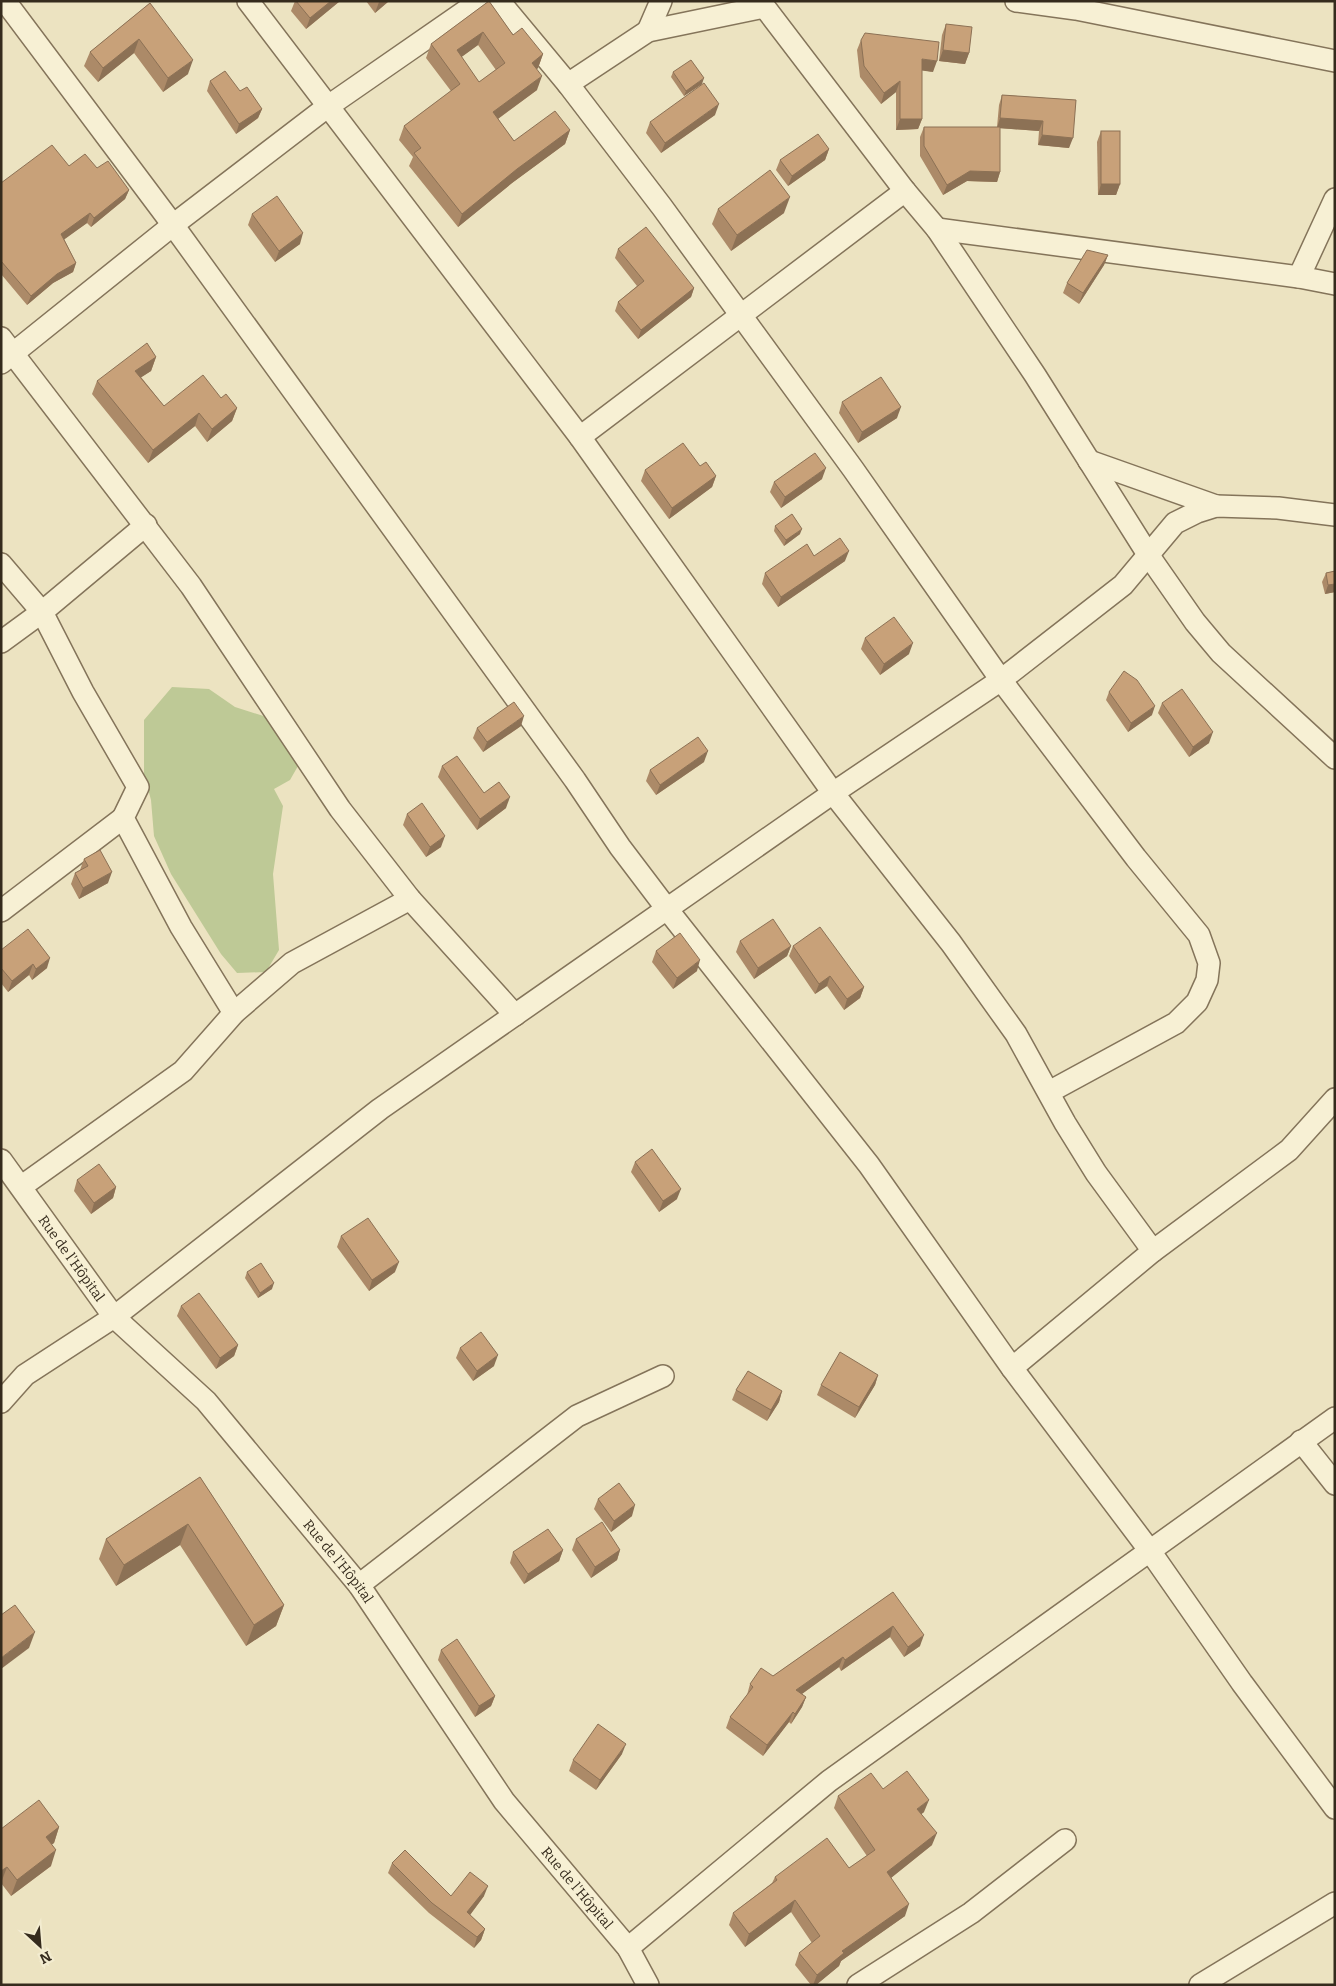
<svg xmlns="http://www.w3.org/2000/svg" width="1336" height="1986" font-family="Bitter,serif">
	<rect width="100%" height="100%" fill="#ece3c1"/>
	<!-- green -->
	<polygon fill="#bec996" points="172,687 209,689 235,707 273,719 293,747 298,766 290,780 274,789 283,806 273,874 279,950 266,972 237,973 221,954 171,874 154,836 151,800 144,774 144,720"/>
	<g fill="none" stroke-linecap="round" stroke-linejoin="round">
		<!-- minor casing -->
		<g stroke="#84745a" stroke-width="24">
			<g id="minor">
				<polyline points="5,1 173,225 575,780 620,847 667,909 869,1165 1012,1368 1150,1551 1242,1683 1335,1808"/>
				<polyline points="248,1 580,437 833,793 951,943 1016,1034 1065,1123 1096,1173 1153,1251"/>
				<polyline points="499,1 568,84 662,207 853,469 1001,680 1136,858 1199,935 1209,963 1207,980 1197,1002 1176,1023 1049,1092"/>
				<polyline points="760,1 905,191 937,229 1035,375 1149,556 1195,622 1221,653 1335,758"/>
				<polyline points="1016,1 1076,9 1335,61"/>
				<polyline points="648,31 661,1"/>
				<polyline points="568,84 648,31 764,7"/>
				<polyline points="937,229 1299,277 1335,284"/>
				<polyline points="1299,277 1335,199"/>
				<polyline points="1,338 191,586 340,809 410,899 515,1015"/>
				<polyline points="1,363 173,225 327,107 480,1"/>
				<polyline points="580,437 905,191"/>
				<polyline points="1089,461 1216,506"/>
				<polyline points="1,564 42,612 83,692 138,787 123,818 181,927 234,1013"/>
				<polyline points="1,642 42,612 146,525"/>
				<polyline points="1,911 123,818"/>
				<path id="s1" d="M1,1160l113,157 92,84 153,184 145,216 124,147 20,37"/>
				<polyline points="22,1186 183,1071 234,1013 292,963 410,899"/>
				<polyline points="1012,1368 1153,1251 1289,1150 1335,1099"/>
				<polyline points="1,1402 25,1375 114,1317 380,1109 833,793 1001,680 1123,585 1175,523 1197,512 1216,506 1278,508 1335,515"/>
				<polyline points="1301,1441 1335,1484"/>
				<polyline points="359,1585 577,1416 663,1376"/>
				<polyline points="628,1948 829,1781 1335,1418"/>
				<polyline points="858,1985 971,1913 1065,1840"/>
				<polyline points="1200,1985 1335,1903"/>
			</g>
		</g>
		<!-- minor -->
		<use href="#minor" stroke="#f7f0d4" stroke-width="21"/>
	</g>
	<!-- wall -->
	<g fill="#ac8a68" fill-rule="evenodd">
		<polygon points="295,1 340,1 306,29 291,11"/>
		<polygon points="366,1 389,1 375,13"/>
		<path d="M489,1l24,34 30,19 -5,14 -1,1v21l-39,29 16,22 56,-11 -5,14 -53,39 -54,44 -49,-61 4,-9 -14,-17 5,-14 47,-35 -25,-33 5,-14zM478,45l18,25 -17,12 -18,-25z"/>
		<polygon points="150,3 188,74 163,92 134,53 98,82 84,66 90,52"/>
		<polygon points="946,24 969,53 965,64 939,61 942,35"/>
		<polygon points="861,40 933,72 922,70 922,119 918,129 896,130 896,92 881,104 860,77 857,50"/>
		<polygon points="673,72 702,84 684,96 671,77"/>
		<polygon points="210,81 240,91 262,109 258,118 236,134 207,91"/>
		<polygon points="1002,95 1076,100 1069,148 1038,145 1039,131 1000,128 1000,172 997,182 967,181 943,195 920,156 920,137 924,127 997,127 999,105"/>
		<polygon points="715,115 661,153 646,133 650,122"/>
		<polygon points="1101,131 1120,184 1116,195 1098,195 1097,142"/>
		<polygon points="829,149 825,160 788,186 776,170 780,160"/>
		<polygon points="69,166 97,168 129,190 125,199 91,227 87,223 64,239 76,263 73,272 53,283 27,305 1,274 1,183"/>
		<polygon points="718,209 784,213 731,251 712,224"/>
		<polygon points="252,214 300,244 275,262 248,225"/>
		<polygon points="618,249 694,288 691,297 638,339 615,311 618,302 637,286 615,258"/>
		<polygon points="1108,255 1104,265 1079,304 1063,293 1067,283"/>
		<polygon points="156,357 151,371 141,377 164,406 221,398 237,408 232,421 207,442 195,426 148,463 92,394 97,381"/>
		<polygon points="842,402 897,418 858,443 839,413"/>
		<polygon points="700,466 716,476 712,487 669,519 641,481 645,470"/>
		<polygon points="822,479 781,508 770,492 774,482"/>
		<polygon points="775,526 800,534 784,546 774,531"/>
		<polygon points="814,556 845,561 778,607 762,584 765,573"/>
		<polygon points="1335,571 1335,592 1325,594 1322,582 1326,573"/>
		<polygon points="865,638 909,654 880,675 861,649"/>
		<polygon points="1109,692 1152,715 1128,732 1106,700"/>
		<polygon points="1162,703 1209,743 1189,757 1158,713"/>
		<polygon points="521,726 483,752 473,738 477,728"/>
		<polygon points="704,762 656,795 646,781 650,770"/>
		<polygon points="442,766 484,793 506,808 477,830 438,777"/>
		<polygon points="407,814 441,847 426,857 403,825"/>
		<polygon points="84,859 108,883 79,899 71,884 75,873 80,870"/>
		<polygon points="740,941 791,946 787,956 754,979 736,952"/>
		<polygon points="793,946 864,987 860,998 844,1010 827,986 815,994 789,956"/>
		<polygon points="1,950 47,968 32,980 29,975 8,992 1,983"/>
		<polygon points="656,951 697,971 673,989 652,962"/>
		<polygon points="635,1162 677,1199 659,1212 631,1172"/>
		<polygon points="77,1180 116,1187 113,1198 91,1214 74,1191"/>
		<polygon points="341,1236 395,1272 369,1291 337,1247"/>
		<polygon points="247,1272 272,1289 258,1298 245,1278"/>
		<polygon points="181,1306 238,1345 234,1356 216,1369 177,1316"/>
		<polygon points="460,1348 494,1366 473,1381 456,1358"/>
		<polygon points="878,1375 875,1385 855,1418 817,1395 821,1385"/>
		<polygon points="736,1390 782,1391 779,1402 767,1421 732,1400"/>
		<polygon points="200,1477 284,1605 276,1626 246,1646 180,1545 116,1586 99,1559 106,1539"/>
		<polygon points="598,1499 632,1516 611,1532 594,1509"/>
		<polygon points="576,1539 620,1550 617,1560 591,1578 572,1550"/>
		<polygon points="563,1550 559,1561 524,1584 510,1563 513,1552"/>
		<polygon points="893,1592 920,1646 904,1657 890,1637 841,1671 839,1667 802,1694 806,1697 802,1707 791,1724 789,1722 763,1756 726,1728 730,1717 747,1695 750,1684 773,1676"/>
		<polygon points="441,1650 495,1696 491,1706 475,1717 438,1660"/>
		<polygon points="622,1754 596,1790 569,1771 573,1760"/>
		<polygon points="883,1789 924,1812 921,1814 932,1845 891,1878 905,1916 841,1961 839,1966 816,1985 811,1985 795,1965 799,1953 812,1943 791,1912 745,1947 729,1925 733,1913 772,1883 775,1877 849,1868 867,1856 834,1808 838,1796"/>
		<polygon points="59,1827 54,1843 52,1844 51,1866 11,1896 1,1883 1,1829"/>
		<polygon points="392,1863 451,1896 484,1896 470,1915 485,1929 481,1940 474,1948 429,1913 388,1873"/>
	</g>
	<!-- shaded-wall -->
	<g fill="#8c7155">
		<polygon points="331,1 340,1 306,29 310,18"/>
		<polygon points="380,1 389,1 375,13 379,2"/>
		<polygon points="483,32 478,45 452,64 457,50"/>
		<polygon points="139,39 134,53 98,82 103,68"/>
		<polygon points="943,50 969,53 965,64 939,61"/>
		<polygon points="543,54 538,68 527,76 532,63"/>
		<polygon points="922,59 937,61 933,72 918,70"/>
		<polygon points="193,60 188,74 163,92 168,78"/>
		<polygon points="542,76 537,90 488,126 493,112"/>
		<polygon points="704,78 702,84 684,96 686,91"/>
		<polygon points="900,81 896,92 881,104 884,93"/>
		<polygon points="719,104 715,115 661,153 665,143"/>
		<polygon points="262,109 258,118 236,134 239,124"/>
		<polygon points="1000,118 1043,121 1039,131 997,128"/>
		<polygon points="900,119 922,119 918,129 896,130"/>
		<polygon points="570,130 565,144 512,183 458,227 462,214 517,169"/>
		<polygon points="1042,135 1073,138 1069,148 1038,145"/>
		<polygon points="829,149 825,160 788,186 792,176"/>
		<polygon points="970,171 1000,172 997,182 967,181 943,195 947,185"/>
		<polygon points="1101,184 1120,184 1116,195 1098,195"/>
		<polygon points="129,190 125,199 91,227 94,218"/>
		<polygon points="790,197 784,213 731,251 737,235"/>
		<polygon points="90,213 87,223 58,244 61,234"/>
		<polygon points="303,233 300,244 275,262 279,251"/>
		<polygon points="1108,255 1104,265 1079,304 1083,293"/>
		<polygon points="76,263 73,272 53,283 27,305 31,296 57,274"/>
		<polygon points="694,288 691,297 638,339 641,330"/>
		<polygon points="156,357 151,371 131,384 135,371"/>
		<polygon points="901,407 897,418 858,443 862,432"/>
		<polygon points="237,408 232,421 207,442 212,429"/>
		<polygon points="199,413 195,426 148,463 153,450"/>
		<polygon points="826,468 822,479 781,508 785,497"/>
		<polygon points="716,476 712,487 669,519 672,508"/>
		<polygon points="802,529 800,534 784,546 786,540"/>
		<polygon points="849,551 845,561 778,607 781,597"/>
		<polygon points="1335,584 1335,592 1325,594 1328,585"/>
		<polygon points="913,643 909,654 880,675 884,664"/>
		<polygon points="1155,706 1152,715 1128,732 1131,723"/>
		<polygon points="524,716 521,726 483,752 487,742"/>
		<polygon points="1213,732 1209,743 1189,757 1193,747"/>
		<polygon points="708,751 704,762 656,795 660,785"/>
		<polygon points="510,797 506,808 477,830 480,819"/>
		<polygon points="445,836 441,847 426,857 430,847"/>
		<polygon points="112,872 108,883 79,899 83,888"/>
		<polygon points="791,946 787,956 754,979 758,968"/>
		<polygon points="50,958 47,968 32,980 36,969"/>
		<polygon points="700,960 697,971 673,989 677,978"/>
		<polygon points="33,964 29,975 8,992 12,981"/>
		<polygon points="830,976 827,986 815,994 819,984"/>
		<polygon points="864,987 860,998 844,1010 847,999"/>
		<polygon points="116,1187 113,1198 91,1214 94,1203"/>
		<polygon points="681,1189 677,1199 659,1212 663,1201"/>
		<polygon points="399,1262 395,1272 369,1291 372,1280"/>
		<polygon points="274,1283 272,1289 258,1298 260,1293"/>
		<polygon points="238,1345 234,1356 216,1369 220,1358"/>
		<polygon points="498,1355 494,1366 473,1381 477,1371"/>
		<polygon points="878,1375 875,1385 855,1418 859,1407"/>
		<polygon points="782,1391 779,1402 767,1421 771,1410"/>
		<polygon points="635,1505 632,1516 611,1532 614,1521"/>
		<polygon points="188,1524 180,1545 116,1586 124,1565"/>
		<polygon points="563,1550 559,1561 524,1584 528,1574"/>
		<polygon points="620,1550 617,1560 591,1578 595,1567"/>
		<polygon points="284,1605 276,1626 246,1646 254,1625"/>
		<polygon points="893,1626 890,1637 841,1671 845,1660"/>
		<polygon points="35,1632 29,1648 1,1669 1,1658"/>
		<polygon points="924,1635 920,1646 904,1657 908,1647"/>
		<polygon points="843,1657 839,1667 792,1701 796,1690"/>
		<polygon points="495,1696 491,1706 475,1717 479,1706"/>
		<polygon points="806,1697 802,1707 791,1724 795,1714"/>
		<polygon points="793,1712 789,1722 763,1756 767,1745"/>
		<polygon points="626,1744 622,1754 596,1790 600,1780"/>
		<polygon points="929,1800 924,1812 913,1821 917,1809"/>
		<polygon points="59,1827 54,1843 40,1853 46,1837"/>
		<polygon points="937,1833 932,1845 882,1885 887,1872"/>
		<polygon points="56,1850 51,1866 11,1896 17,1880"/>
		<polygon points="7,1867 1,1883 1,1871"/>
		<polygon points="488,1886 484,1896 464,1923 467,1912"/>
		<polygon points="795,1900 791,1912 745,1947 749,1934"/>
		<polygon points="909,1904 905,1916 841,1961 839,1966 816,1985 813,1985 817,1975 842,1951"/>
		<polygon points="485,1929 481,1940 474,1948 477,1937"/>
	</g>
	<!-- building -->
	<g fill="#c8a179" stroke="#8c7155" fill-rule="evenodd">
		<polygon points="296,1 331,1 310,18"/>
		<path d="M489,1l24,34 9,-7 21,26 -11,9 10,13 -49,36 21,29 41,-30 15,19 -53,39 -55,45 -48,-61 7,-5 -17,-22 56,-42 -29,-40zM483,32l22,31 -26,19 -22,-32z"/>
		<polygon points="150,3 193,60 168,78 139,39 103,68 90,52"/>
		<polygon points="946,24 972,27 969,53 943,50"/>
		<polygon points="865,33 939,42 937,61 922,59 922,119 900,119 900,81 884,93 864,66 861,40"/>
		<polygon points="691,60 704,78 686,91 673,72"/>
		<polygon points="225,71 240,91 247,87 262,109 239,124 210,81"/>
		<polygon points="704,83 719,104 665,143 650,122"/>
		<polygon points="1002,95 1076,100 1073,138 1042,135 1043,121 1000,118"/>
		<polygon points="924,127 1000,127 1000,172 970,171 947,185 924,146"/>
		<rect x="1101" y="131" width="19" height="53"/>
		<polygon points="818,134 829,149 792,176 780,160"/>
		<polygon points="52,145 69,166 85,154 97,168 108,161 129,190 94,218 90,213 61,234 76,263 57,274 31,296 1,261 1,183"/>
		<polygon points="770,170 790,197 737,235 718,209"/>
		<polygon points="277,196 303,233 279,251 252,214"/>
		<polygon points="646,227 694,288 641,330 618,302 644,281 618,249"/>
		<polygon points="1087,250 1108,255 1083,293 1067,283"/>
		<polygon points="147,343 156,357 135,371 164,406 203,375 221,398 226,394 237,408 212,429 199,413 153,450 97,381"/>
		<polygon points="881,377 901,407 862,432 842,402"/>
		<polygon points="683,443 700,466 706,462 716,476 672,508 645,470"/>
		<polygon points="815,453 826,468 785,497 774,482"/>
		<polygon points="792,514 802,529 786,540 775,526"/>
		<polygon points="840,538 849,551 781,597 765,573 807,544 814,556"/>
		<polygon points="1335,571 1335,584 1328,585 1326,573"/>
		<polygon points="894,617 913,643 884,664 865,638"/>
		<polygon points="1124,671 1137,680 1155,706 1131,723 1109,692"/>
		<polygon points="1182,689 1213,732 1193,747 1162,703"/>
		<polygon points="514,702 524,716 487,742 477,728"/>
		<polygon points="698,737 708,751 660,785 650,770"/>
		<polygon points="457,756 484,793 499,782 510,797 480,819 442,766"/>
		<polygon points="422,803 445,836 430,847 407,814"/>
		<polygon points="100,850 112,872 83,888 75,873 88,866 84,859"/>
		<polygon points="773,919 791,946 758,968 740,941"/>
		<polygon points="820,927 864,987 847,999 830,976 819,984 793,946"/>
		<polygon points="28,929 50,958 36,969 33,964 12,981 1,968 1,950"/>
		<polygon points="680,933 700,960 677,978 656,951"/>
		<polygon points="652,1149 681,1189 663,1201 635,1162"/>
		<polygon points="99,1164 116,1187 94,1203 77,1180"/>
		<polygon points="368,1218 399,1262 372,1280 341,1236"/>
		<polygon points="261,1263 274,1283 260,1293 247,1272"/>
		<polygon points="199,1293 238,1345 220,1358 181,1306"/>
		<polygon points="481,1332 498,1355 477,1371 460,1348"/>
		<polygon points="840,1352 878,1375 859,1407 821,1385"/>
		<polygon points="748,1371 782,1391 771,1410 736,1390"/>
		<polygon points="200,1477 284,1605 254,1625 188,1524 124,1565 106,1539"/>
		<polygon points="619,1483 635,1505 614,1521 598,1499"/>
		<polygon points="602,1522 620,1550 595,1567 576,1539"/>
		<polygon points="548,1529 563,1550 528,1574 513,1552"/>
		<polygon points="893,1592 924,1635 908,1647 893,1626 845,1660 843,1657 796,1690 806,1697 795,1714 793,1712 767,1745 730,1717 753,1687 750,1684 761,1668 773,1676"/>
		<polygon points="15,1605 35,1632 1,1658 1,1615"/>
		<polygon points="457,1639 495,1696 479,1706 441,1650"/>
		<polygon points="598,1724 626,1744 600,1780 573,1760"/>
		<polygon points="907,1771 929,1800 917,1809 937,1833 887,1872 909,1904 842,1951 844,1953 817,1975 799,1953 820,1936 795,1900 749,1934 733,1913 777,1880 775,1877 827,1838 849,1868 875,1850 838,1796 871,1773 883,1789"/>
		<polygon points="39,1800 59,1827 46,1837 56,1850 17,1880 7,1867 1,1871 1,1829"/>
		<polygon points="405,1850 451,1896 470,1872 488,1886 467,1912 485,1929 477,1937 432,1903 392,1863"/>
	</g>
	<g text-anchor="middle" stroke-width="4" stroke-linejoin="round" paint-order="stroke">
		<!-- street labels -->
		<g font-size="14" fill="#352b1d" stroke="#f3ecd0">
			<text dy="5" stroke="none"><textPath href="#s1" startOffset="121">Rue de l'Hôpital</textPath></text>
			<text dy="5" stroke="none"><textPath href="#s1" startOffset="526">Rue de l'Hôpital</textPath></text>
			<text dy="5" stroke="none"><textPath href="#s1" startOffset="931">Rue de l'Hôpital</textPath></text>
		</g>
	</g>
	<!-- border -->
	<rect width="1336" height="1986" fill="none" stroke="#352b1d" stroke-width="5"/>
	<!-- north arrow -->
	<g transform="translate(40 1946) rotate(154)" stroke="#f3ecd0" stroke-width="4" paint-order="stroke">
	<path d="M0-4L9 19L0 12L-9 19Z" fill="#352b1d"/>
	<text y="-8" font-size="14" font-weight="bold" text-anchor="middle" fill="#352b1d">N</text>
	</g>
</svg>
